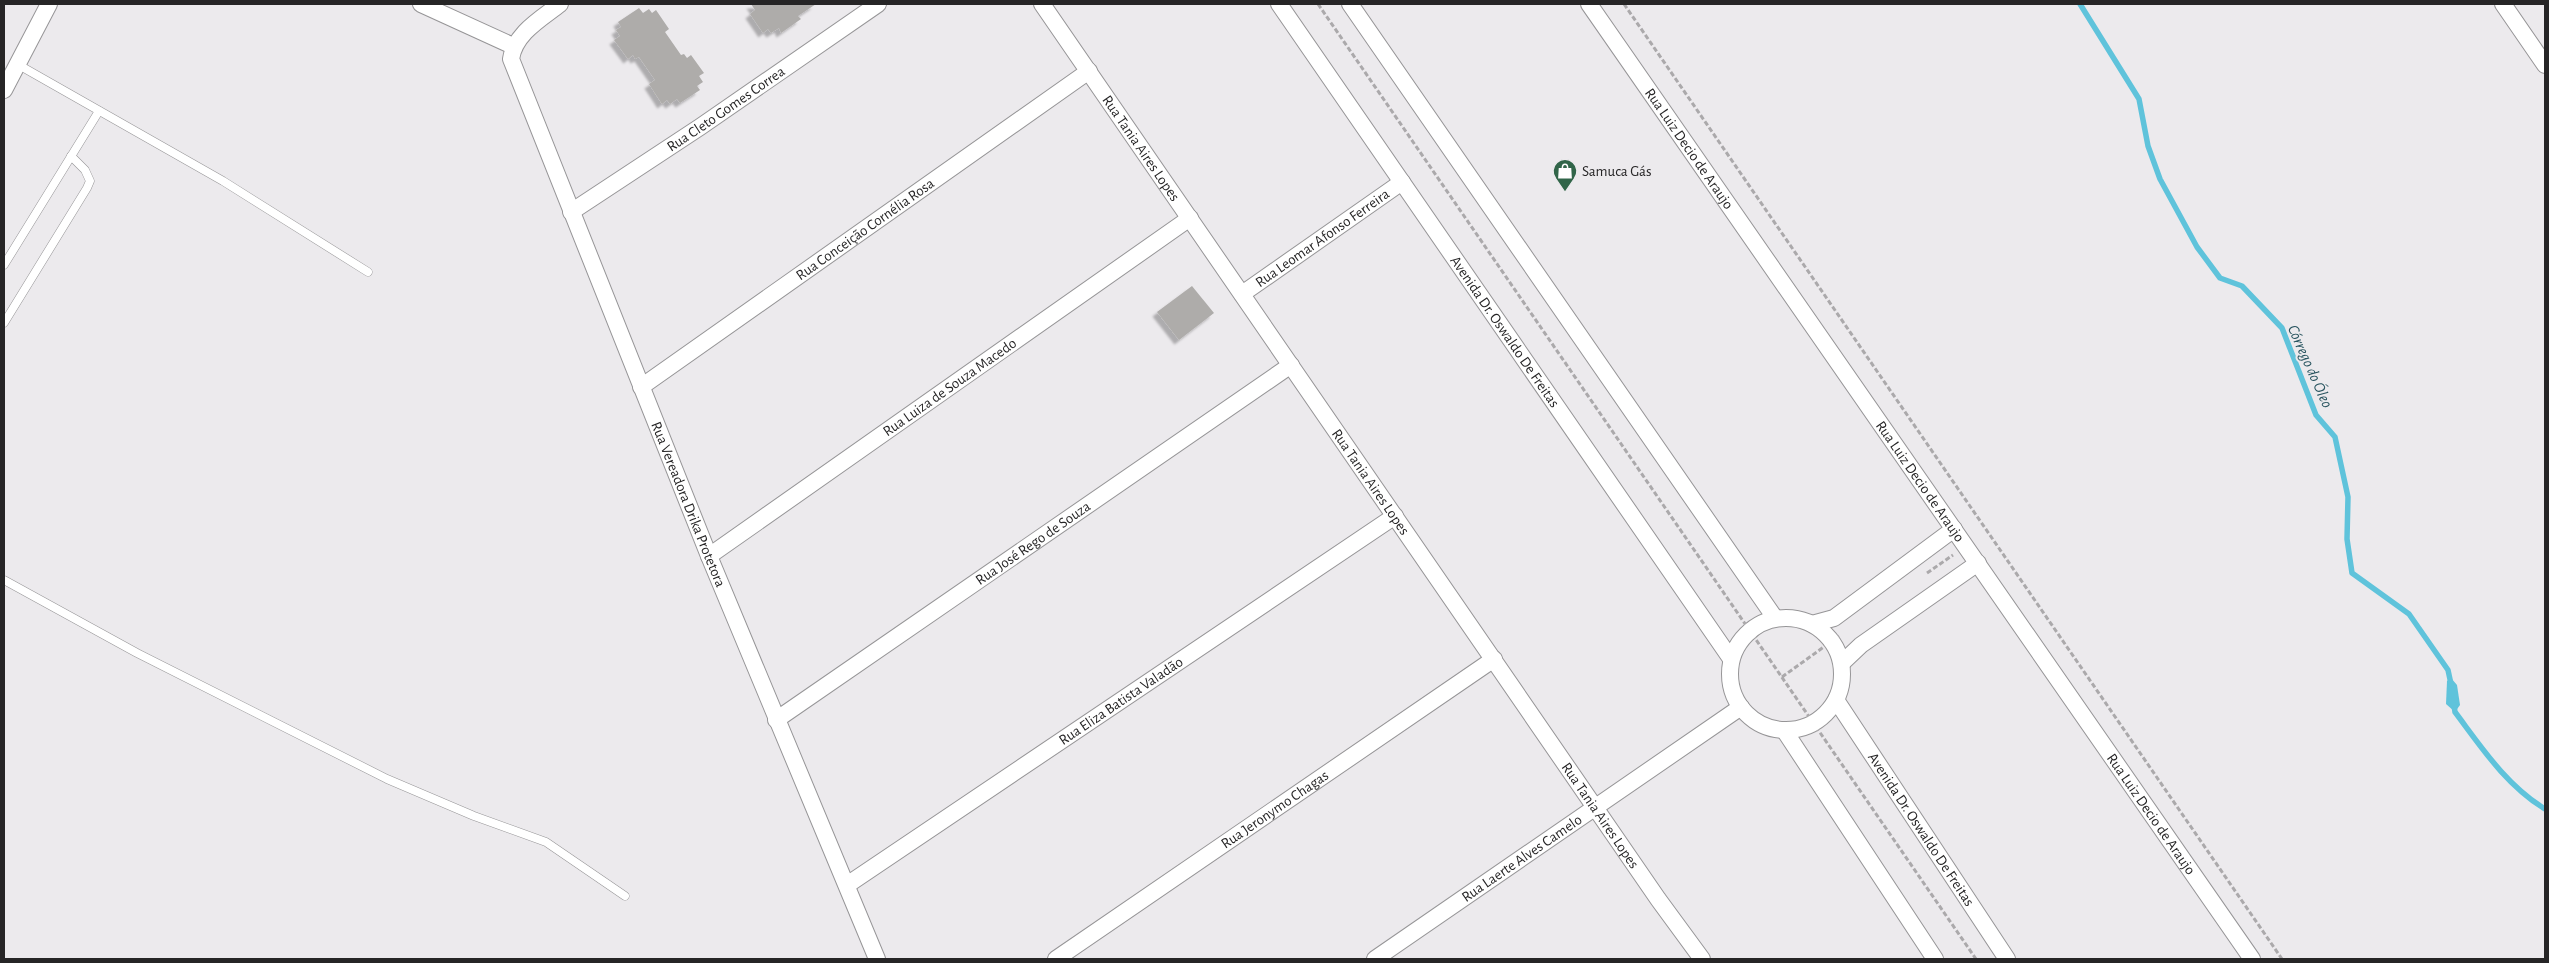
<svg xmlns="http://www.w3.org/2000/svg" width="2549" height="963" font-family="'Alegreya Sans',sans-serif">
	<defs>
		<filter id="shadow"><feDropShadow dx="-4.5" dy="4.5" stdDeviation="1" flood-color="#0004"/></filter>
	</defs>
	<rect width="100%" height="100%" fill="#eceaed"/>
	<!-- water -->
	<polygon fill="#5fc3db" points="2451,678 2457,685 2460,705 2455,712 2446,704 2447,681"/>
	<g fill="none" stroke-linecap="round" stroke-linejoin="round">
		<!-- stream -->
		<g stroke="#5fc3db" stroke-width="5.5">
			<polyline points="2080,4 2139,99 2148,146 2160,179 2197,247 2220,278 2242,286 2282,328 2316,415 2335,437 2348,497 2347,539 2352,573 2409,614 2448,670 2451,684"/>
			<path d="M2454,705l1,7c27,36 51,73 90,97"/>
		</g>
	</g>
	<!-- building -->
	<g fill="#aeacaa" filter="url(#shadow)">
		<polygon points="751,4 816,4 798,16 801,19 781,33 779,28 771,33 768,29 763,33 750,14 755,10"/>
		<polygon points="639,8 643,13 649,9 652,13 656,10 669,29 665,32 681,55 684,54 687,58 691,55 704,73 699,76 703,82 697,86 700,90 680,103 677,99 670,104 667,100 662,104 649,84 655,80 639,57 635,59 633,55 628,59 614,40 620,36 616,30 621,27 618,22"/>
		<polygon points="1192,286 1214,313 1179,340 1157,312"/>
	</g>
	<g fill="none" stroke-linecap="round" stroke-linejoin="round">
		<!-- lane casing -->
		<g stroke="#969597" stroke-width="9">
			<g id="lane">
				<polyline points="17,64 223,181 368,272"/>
				<polyline points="4,265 99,111"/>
				<polyline points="4,323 87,188 90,181 85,170 71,156"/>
				<polyline points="4,580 137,653 387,779 474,816 546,842 625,896"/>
			</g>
		</g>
		<!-- street casing -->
		<g stroke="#969597" stroke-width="18">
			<g id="street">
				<polyline points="421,4 513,46"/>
				<path id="s1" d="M560,4c-19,15 -45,29 -49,55l198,497 168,403"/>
				<path id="s2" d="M1042,4l616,895 44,60"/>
				<path id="s3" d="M1279,4l452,655"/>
				<polyline points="1350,4 1775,618"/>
				<path id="s4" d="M1589,4l663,955"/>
				<polyline points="2503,4 2545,65"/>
				<polyline points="4,90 49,4"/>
				<path id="s5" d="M571,212l129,-85 178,-123"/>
				<path id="s6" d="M1242,294l160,-112"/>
				<path id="s7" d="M641,387l448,-316"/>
				<path id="s8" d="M709,556l481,-338"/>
				<circle cx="1786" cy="674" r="56"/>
				<polyline points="1812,624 1834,618 1954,529"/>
				<polyline points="1842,663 1861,645 1978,563"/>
				<path id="s9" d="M1836,700l171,259"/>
				<path id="s10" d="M776,720l515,-355"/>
				<polyline points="1784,730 1935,959"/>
				<path id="s11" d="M847,885l548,-369"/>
				<path id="s12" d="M1056,959l438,-300"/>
				<path id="s13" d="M1375,959l366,-252"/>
			</g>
		</g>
		<!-- path -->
		<g stroke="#aba9ab" stroke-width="3" stroke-dasharray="5 2.5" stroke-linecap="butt">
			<polyline points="1318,4 1976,959"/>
			<polyline points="1624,4 2282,959"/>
			<polyline points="1927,573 1953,555"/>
			<polyline points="1782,677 1839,636"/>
		</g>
		<!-- lane -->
		<use href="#lane" stroke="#fff" stroke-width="8"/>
		<!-- street -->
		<use href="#street" stroke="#fff" stroke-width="16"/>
	</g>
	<!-- icons -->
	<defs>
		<g id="shop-pin" transform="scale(1.25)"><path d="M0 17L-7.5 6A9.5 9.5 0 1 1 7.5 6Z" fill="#316549" stroke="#eceaed"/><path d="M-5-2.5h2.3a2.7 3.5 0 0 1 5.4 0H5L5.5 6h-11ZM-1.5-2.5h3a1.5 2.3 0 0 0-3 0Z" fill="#fff"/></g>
	</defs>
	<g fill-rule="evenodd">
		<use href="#shop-pin" x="1565" y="171"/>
	</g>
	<g text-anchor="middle" stroke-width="4" stroke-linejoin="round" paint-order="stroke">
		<!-- street labels -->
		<g font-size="15" fill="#262526" stroke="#eceaed">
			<text dy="5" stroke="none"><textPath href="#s5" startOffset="186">Rua Cleto Gomes Correa</textPath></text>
			<text dy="5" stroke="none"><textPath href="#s2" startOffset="175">Rua Tania Aires Lopes</textPath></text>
			<text dy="5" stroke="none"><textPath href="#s4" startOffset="176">Rua Luiz Decio de Araujo</textPath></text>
			<text dy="5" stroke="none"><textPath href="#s7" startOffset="274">Rua Conceição Cornélia Rosa</textPath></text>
			<text dy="5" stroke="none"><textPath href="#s6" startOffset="98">Rua Leomar Afonso Ferreira</textPath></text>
			<text dy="5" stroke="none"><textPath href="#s3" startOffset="398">Avenida Dr. Oswaldo De Freitas</textPath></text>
			<text dy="5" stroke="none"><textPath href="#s8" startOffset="294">Rua Luiza de Souza Macedo</textPath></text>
			<text dy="5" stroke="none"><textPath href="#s4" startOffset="581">Rua Luiz Decio de Araujo</textPath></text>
			<text dy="5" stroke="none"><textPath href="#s2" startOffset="580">Rua Tania Aires Lopes</textPath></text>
			<text dy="5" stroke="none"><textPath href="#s1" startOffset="555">Rua Vereadora Drika Protetora</textPath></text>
			<text dy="5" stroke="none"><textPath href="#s10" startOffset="312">Rua José Rego de Souza</textPath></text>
			<text dy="5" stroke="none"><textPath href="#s11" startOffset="330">Rua Eliza Batista Valadão</textPath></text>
			<text dy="5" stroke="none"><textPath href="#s12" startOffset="265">Rua Jeronymo Chagas</textPath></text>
			<text dy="5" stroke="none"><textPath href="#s4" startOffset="986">Rua Luiz Decio de Araujo</textPath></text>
			<text dy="5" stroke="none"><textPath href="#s2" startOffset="985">Rua Tania Aires Lopes</textPath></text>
			<text dy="5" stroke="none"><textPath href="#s9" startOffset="155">Avenida Dr. Oswaldo De Freitas</textPath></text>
			<text dy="5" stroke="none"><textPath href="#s13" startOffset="178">Rua Laerte Alves Camelo</textPath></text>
		</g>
		<!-- poi labels -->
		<g font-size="15" fill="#262526" stroke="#eceaed" text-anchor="start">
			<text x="1582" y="176">Samuca Gás</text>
		</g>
		<!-- water labels -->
		<g font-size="16" font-style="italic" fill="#28545f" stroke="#eceaed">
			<text transform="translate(2311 366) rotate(66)" y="6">Córrego do Óleo</text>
		</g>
	</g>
	<!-- border -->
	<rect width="2549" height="963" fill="none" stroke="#262526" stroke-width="10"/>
</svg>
